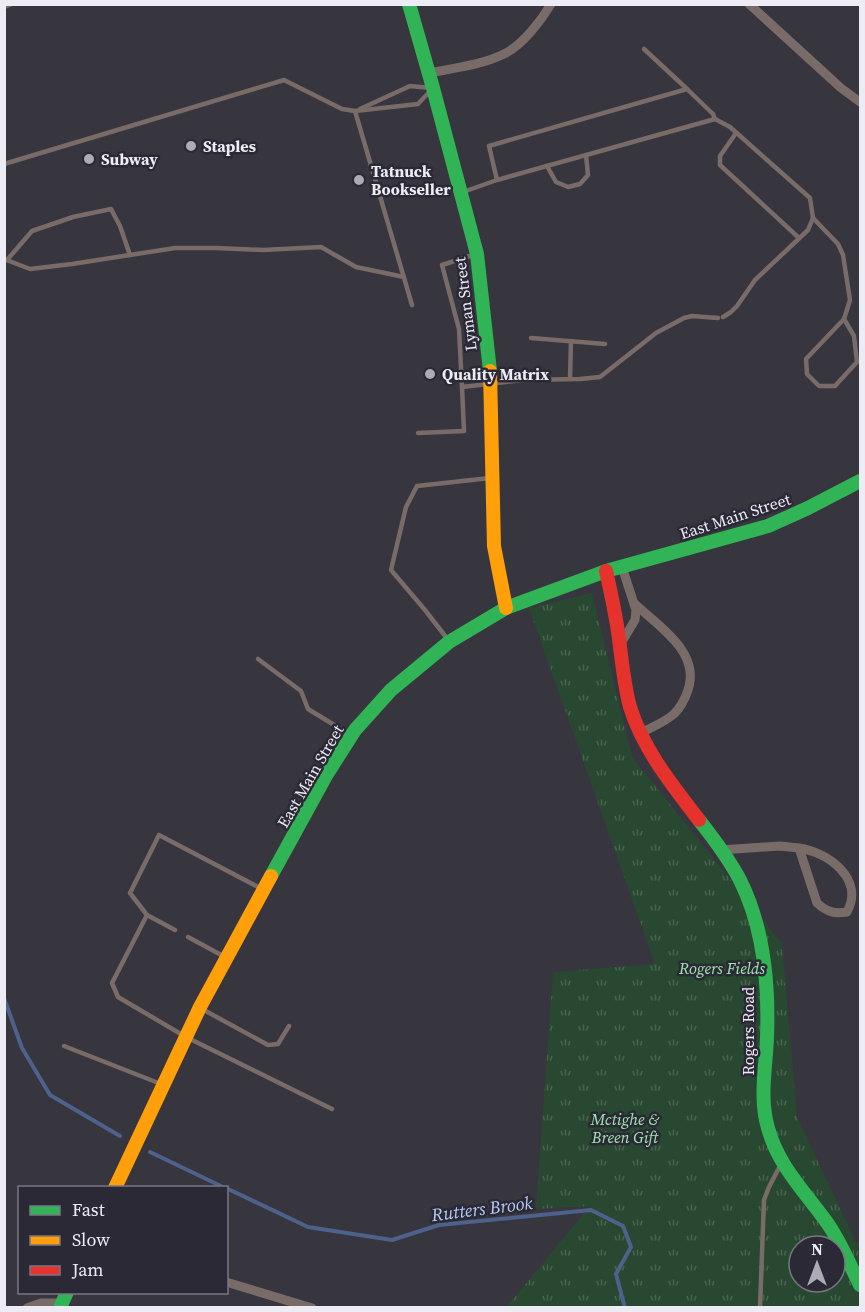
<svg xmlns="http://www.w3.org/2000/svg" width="865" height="1312" font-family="'Source Serif 4',serif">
	<defs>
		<pattern id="grass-tufts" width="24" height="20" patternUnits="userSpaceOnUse" patternTransform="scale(1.5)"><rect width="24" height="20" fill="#294831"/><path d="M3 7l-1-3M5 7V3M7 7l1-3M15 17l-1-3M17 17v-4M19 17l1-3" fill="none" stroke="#48634f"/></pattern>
	</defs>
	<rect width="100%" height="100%" fill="#37363e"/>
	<!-- grass -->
	<path fill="url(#grass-tufts)" fill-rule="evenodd" d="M592,593l40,164 150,187 15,173 59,126 4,-3v67l-354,1 84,-102 -54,3 17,-237 102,-8 -126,-356zM799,1246h36v36h-36z"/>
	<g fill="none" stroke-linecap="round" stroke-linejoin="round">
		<!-- stream -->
		<g stroke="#4d618b" stroke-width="4">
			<polyline points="4,998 22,1048 50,1095 120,1136"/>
			<polyline points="150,1152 225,1188"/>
			<polyline points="226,1188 308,1227 392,1240 439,1225 591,1210 623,1226 631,1247 616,1274 625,1308"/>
		</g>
		<!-- lane -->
		<g stroke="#796c68" stroke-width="4.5">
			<polyline points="4,7 12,4"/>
			<polyline points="644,49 687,89"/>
			<polyline points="360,109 410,86 431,88"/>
			<polyline points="355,111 412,305"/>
			<polyline points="715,119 730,127 810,198 813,218 808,230 755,280 737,306 731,312 723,317"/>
			<polyline points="736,133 720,156 720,165 799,238"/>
			<polyline points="4,164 284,80 342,109 355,111 418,104 432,89"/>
			<polyline points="547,166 556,182 568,187 580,184 588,175 586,155"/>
			<polyline points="463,192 497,180 715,119 713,114 687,89 489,146 497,180"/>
			<polyline points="813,218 838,244 843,255 850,300 844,319 806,359 807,374 819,386 835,386 857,362 854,336 844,319"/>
			<polyline points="476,254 442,265 459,329 462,387 523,380 580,379 600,377 656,333 684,318 692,316 718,318"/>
			<polyline points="4,259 30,269 72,264 175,248 216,248 263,250 321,247 356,267 404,277"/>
			<polyline points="7,260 32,231 73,217 111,209 120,226 130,255"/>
			<polyline points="531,338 605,344"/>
			<polyline points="570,379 571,341"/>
			<polyline points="418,433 464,431 462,387"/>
			<polyline points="449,641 425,610 391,570 406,507 417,486 490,478"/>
			<polyline points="258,659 301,691 308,709 349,734"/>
			<polyline points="147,915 112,983 118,997 186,1037 332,1109"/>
			<polyline points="175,930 147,915 130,893 159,835 262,889"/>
			<polyline points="188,937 225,957"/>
			<polyline points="202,1009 268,1045 278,1044 289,1026"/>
			<polyline points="64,1046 161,1084"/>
			<polyline points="760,1308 764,1200 769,1187 781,1164"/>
		</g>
		<!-- street -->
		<g stroke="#796c68" stroke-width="9">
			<polyline points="749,4 841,88 860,102"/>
			<path d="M429,73c25,-5 54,-8 77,-20 17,-9 35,-32 45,-49"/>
			<path d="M635,604c23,22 66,48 53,86 -3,9 -7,17 -14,24 -9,8 -22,13 -33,19"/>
			<polyline points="620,645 635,620 636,610 622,567"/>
			<path d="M721,850l59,-4 19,2 18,55c10,9 17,11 30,9 18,-33 -19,-60 -48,-64"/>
			<polyline points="226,1282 312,1308"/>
			<polyline points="27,1308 41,1303 62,1303"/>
		</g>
		<!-- fast -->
		<g stroke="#30b455" stroke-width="14">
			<polyline points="409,4 433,88 477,254 490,371"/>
			<path d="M699,820c15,19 30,39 41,60 24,48 29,105 27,157 -1,30 -8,61 1,91 10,38 38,65 60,96 13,19 22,41 32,61"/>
			<polyline points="271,876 327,774 355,730 391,690 449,642 506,608 606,571 768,526 808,508 860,481"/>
			<polyline points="60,1308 67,1292"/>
		</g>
		<!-- slow -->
		<g stroke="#ff9f0a" stroke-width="14">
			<polyline points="490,371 494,546 506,608"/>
			<polyline points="115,1188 200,1007 271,876"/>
		</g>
		<!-- jam -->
		<path stroke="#e5322d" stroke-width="14" d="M606,571c5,22 10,45 13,68 3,22 5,46 11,68 13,42 42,78 69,113"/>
	</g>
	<!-- markers -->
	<g fill="#adacb5" stroke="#2b2936" stroke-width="2">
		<circle cx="191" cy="146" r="6"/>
		<circle cx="89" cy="159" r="6"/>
		<circle cx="359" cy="180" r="6"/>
		<circle cx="430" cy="374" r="6"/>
	</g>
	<g text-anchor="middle" stroke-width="5" stroke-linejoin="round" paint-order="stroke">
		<!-- poi labels -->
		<g font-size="16" font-weight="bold" fill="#edecf5" stroke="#2b2936" text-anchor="start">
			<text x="203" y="152">Staples</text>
			<text x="101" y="165">Subway</text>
			<text x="371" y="177">Tatnuck<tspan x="371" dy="18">Bookseller</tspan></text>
			<text x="442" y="380">Quality Matrix</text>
		</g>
		<!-- street labels -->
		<g font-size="16" fill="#edecf5" stroke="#2b2936">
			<text transform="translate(465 304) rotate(-97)" y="6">Lyman Street</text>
			<text transform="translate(735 516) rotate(-18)" y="6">East Main Street</text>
			<text transform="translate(310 776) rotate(-60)" y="6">East Main Street</text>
			<text transform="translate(748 1031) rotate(-90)" y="6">Rogers Road</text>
		</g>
		<!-- park labels -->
		<g font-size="16" font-style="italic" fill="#9fe7ad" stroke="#2b2936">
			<text x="722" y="974">Rogers Fields</text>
			<text x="625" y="1125">Mctighe &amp;<tspan x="625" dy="18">Breen Gift</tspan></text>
		</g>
		<!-- water labels -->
		<g font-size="18" font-style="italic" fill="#b7cdf8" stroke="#2b2936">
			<text transform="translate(482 1209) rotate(-7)" y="6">Rutters Brook</text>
		</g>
	</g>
	<!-- border -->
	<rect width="865" height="1312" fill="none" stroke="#edecf5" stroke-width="12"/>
	<!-- legend -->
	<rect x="18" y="1186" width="210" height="108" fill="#2b2936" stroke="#797782" stroke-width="1.5"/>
	<rect x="30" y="1206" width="30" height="9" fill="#30b455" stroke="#797782" stroke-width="1.5"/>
	<text x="72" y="1216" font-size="18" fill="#edecf5">Fast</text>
	<rect x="30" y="1236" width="30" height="9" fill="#ff9f0a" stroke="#797782" stroke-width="1.5"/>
	<text x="72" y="1246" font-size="18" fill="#edecf5">Slow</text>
	<rect x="30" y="1266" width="30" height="9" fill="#e5322d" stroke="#797782" stroke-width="1.5"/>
	<text x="72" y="1276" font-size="18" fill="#edecf5">Jam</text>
	<!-- north arrow -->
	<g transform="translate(817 1264)"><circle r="28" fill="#2b2936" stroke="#797782" stroke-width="1.5"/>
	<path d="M0-4.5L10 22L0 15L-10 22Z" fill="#adacb5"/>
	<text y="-9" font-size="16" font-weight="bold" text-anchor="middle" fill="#edecf5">N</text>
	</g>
</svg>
